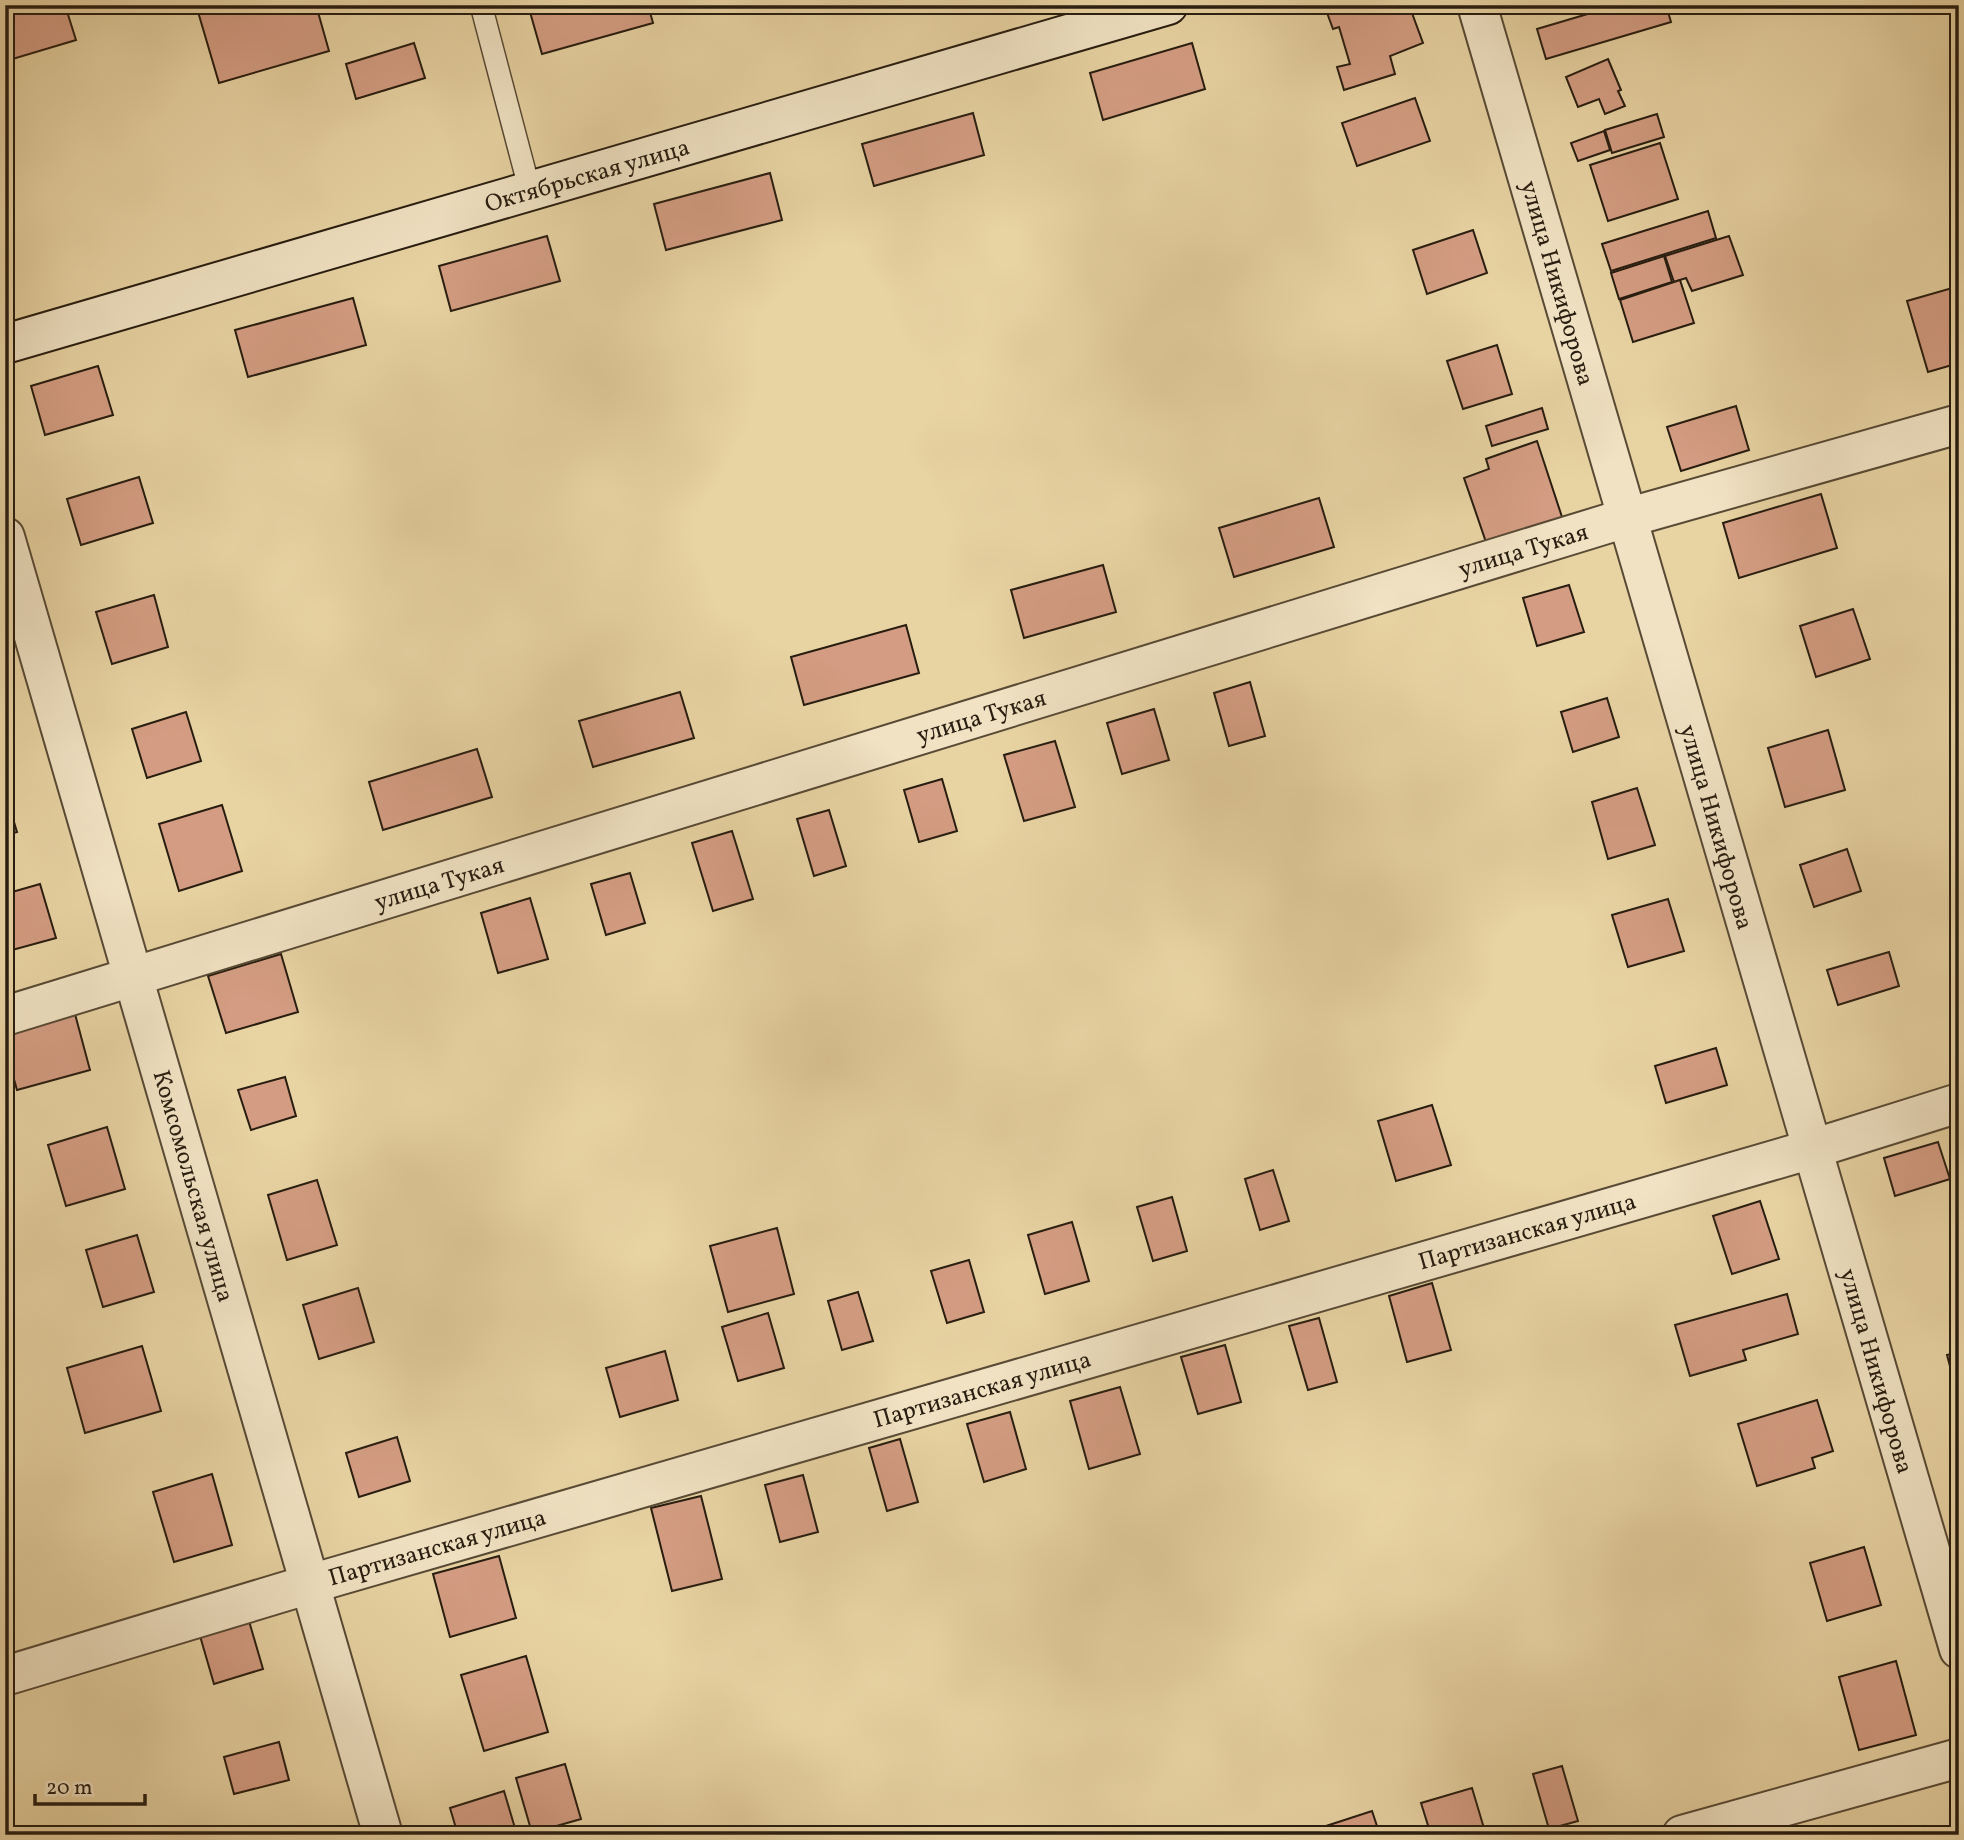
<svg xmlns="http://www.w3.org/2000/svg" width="1964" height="1840" font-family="Vollkorn,serif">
	<rect width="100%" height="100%" fill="#e8d3a3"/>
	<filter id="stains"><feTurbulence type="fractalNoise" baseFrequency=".00286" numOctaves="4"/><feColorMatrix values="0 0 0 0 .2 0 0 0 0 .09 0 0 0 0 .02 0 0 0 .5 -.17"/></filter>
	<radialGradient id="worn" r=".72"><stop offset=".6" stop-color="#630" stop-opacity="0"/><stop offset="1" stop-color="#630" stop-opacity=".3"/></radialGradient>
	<!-- building -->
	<g fill="#d49d83" stroke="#281d10" stroke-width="2">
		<polygon points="5,5 65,5 76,40 6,61"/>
		<polygon points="196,5 316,5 329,51 219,83"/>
		<polygon points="528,5 648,5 653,23 542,54"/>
		<polygon points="1337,5 1369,5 1372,12 1396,5 1409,5 1423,43 1390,56 1395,74 1344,90 1337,67 1350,64 1339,27 1333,29 1326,10"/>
		<polygon points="1618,5 1666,5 1671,22 1546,59 1537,29"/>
		<polygon points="414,43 425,78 356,99 346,64"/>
		<polygon points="1192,43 1205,89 1103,120 1090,73"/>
		<polygon points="1608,59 1621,90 1618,91 1625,106 1605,114 1599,99 1578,107 1566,77"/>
		<polygon points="1415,98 1430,141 1357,166 1342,123"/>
		<polygon points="973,113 984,155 874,186 862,144"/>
		<polygon points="1657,114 1664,137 1612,153 1605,130"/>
		<polygon points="1604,131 1610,150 1578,161 1571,143"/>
		<polygon points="1660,143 1678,199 1608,221 1590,165"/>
		<polygon points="770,173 782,220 666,250 654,204"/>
		<polygon points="1708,211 1716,238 1611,271 1602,244"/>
		<polygon points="1473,230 1487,273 1427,294 1413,250"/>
		<polygon points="547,236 560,281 451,311 439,266"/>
		<polygon points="1729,236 1743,275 1692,291 1686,278 1674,282 1665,256"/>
		<polygon points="1664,256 1672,282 1619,299 1611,273"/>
		<polygon points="1680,280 1694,323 1633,342 1620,300"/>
		<polygon points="1959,286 1959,363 1928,372 1907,301"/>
		<polygon points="353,298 366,345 248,377 235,330"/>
		<polygon points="1497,345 1512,394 1463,409 1447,361"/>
		<polygon points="98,366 113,415 45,435 31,386"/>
		<polygon points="1736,406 1749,450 1681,471 1667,427"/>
		<polygon points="1542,408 1548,429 1492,446 1486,426"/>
		<polygon points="1537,441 1563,520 1487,545 1464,478 1489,469 1486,459"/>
		<polygon points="139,477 153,523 81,545 67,499"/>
		<polygon points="1821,494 1837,548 1739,578 1723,523"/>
		<polygon points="1319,498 1334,547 1234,577 1219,528"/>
		<polygon points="1103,565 1116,612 1024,638 1011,590"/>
		<polygon points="1569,585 1584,632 1537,646 1523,598"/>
		<polygon points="154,595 168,647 112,664 96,612"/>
		<polygon points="1853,609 1870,659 1816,677 1800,626"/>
		<polygon points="906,625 919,673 804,705 791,657"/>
		<polygon points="1250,682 1265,736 1229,746 1214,693"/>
		<polygon points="680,692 694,738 593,767 579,721"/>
		<polygon points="1607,698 1619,737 1573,752 1561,712"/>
		<polygon points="1154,709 1169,760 1122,774 1107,723"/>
		<polygon points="186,712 201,761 147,778 132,729"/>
		<polygon points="1828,730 1845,790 1785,807 1768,748"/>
		<polygon points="1055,741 1075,807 1024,821 1004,755"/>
		<polygon points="477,749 492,797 383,830 369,782"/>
		<polygon points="942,779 957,831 919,842 904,790"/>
		<polygon points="1637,788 1655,845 1608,859 1592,802"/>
		<polygon points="5,792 17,832 5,835"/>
		<polygon points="222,805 242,871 179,891 159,824"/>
		<polygon points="829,810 846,866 814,876 797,819"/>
		<polygon points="732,831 753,899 713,911 692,843"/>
		<polygon points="1847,849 1861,891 1814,907 1800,865"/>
		<polygon points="630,873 645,923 606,935 591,884"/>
		<polygon points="40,884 56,938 5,952 5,894"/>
		<polygon points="530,898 548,959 498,973 481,913"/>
		<polygon points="1668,899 1684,951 1628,967 1612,915"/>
		<polygon points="1889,952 1899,986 1838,1005 1827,970"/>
		<polygon points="281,954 298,1012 226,1033 208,976"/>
		<polygon points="75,1014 90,1070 17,1090 5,1047 5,1034"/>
		<polygon points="1716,1048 1727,1085 1666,1103 1655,1066"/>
		<polygon points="285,1077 296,1116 251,1130 238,1090"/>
		<polygon points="1432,1105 1451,1165 1396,1181 1378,1121"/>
		<polygon points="107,1127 125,1189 66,1206 48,1145"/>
		<polygon points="1938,1142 1950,1179 1895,1196 1884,1158"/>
		<polygon points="1273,1170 1289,1221 1260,1230 1245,1179"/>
		<polygon points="317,1180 337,1245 287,1260 268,1195"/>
		<polygon points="1172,1197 1187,1251 1153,1261 1137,1207"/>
		<polygon points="1760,1201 1779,1259 1732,1274 1713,1216"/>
		<polygon points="1072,1222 1089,1281 1045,1294 1028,1235"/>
		<polygon points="777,1228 794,1294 728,1312 710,1246"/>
		<polygon points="137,1235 154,1292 103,1307 86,1250"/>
		<polygon points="969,1260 984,1312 947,1323 931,1271"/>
		<polygon points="1432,1283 1451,1350 1407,1362 1389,1296"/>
		<polygon points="358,1288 374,1342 319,1359 303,1305"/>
		<polygon points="858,1292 873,1341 842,1350 828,1301"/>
		<polygon points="1787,1294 1798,1334 1743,1350 1746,1360 1690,1376 1675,1325"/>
		<polygon points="768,1313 784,1368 738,1381 722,1327"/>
		<polygon points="1319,1318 1337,1382 1308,1390 1289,1326"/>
		<polygon points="1225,1345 1241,1402 1198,1414 1181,1357"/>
		<polygon points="142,1346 161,1411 85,1433 67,1368"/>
		<polygon points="665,1351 678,1400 620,1417 606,1368"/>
		<polygon points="1959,1352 1959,1400 1947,1355"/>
		<polygon points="1120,1387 1140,1454 1089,1469 1070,1401"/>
		<polygon points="1817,1400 1833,1451 1812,1458 1815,1468 1757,1486 1738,1424"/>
		<polygon points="1010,1412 1026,1469 984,1482 967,1424"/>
		<polygon points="397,1437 410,1481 359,1497 346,1453"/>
		<polygon points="900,1439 918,1502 887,1511 869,1448"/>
		<polygon points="212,1474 232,1545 174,1562 153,1492"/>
		<polygon points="803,1475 818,1532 780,1542 765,1485"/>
		<polygon points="701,1496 722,1579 672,1591 651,1508"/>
		<polygon points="1864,1547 1881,1605 1827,1621 1810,1563"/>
		<polygon points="499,1556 516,1618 450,1637 433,1574"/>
		<polygon points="249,1621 263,1669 214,1684 200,1636"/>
		<polygon points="526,1656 548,1732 484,1751 461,1675"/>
		<polygon points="1896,1661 1916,1735 1859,1750 1839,1677"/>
		<polygon points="279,1742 289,1780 234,1794 224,1757"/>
		<polygon points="565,1764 581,1819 532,1833 516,1778"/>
		<polygon points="1562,1766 1578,1821 1549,1829 1533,1774"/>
		<polygon points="1472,1788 1486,1835 1431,1835 1421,1803"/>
		<polygon points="504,1791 517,1835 458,1835 450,1808"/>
		<polygon points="1372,1811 1380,1835 1325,1835 1323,1827"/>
		<polygon points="1924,1826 1927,1835 1903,1835"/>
	</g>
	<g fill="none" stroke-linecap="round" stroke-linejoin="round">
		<!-- service casing -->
		<g stroke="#584a35" stroke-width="24">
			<polyline id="service" points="481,5 530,191"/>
		</g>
		<!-- minor casing -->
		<g stroke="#584a35" stroke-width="42">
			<g id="minor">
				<polyline points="1477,5 1959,1649"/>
				<polyline points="5,537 383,1835"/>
				<polyline points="5,1016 1626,518 1959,424"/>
				<polyline points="5,1676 310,1584 1812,1149 1959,1103"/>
				<polyline points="1682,1835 1959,1758"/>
			</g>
		</g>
		<!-- secondary casing -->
		<g stroke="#281d10" stroke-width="42">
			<polyline id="secondary" points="5,344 1168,5"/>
		</g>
		<!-- service -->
		<use href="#service" stroke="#f0e2c3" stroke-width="21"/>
		<!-- minor -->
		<use href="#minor" stroke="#f0e2c3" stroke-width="38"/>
		<!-- secondary -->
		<use href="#secondary" stroke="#f0e2c3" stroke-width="38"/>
	</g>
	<g text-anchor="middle" stroke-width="6" stroke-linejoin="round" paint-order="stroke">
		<!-- street labels -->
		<g font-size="24" fill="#281d10" stroke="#f0e2c3">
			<text transform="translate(587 175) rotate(-16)" y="8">Октябрьская улица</text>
			<text transform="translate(1558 283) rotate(74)" y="8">улица Никифорова</text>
			<text transform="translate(1523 550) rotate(-17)" y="8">улица Тукая</text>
			<text transform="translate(981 716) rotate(-17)" y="8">улица Тукая</text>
			<text transform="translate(1717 827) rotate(74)" y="8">улица Никифорова</text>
			<text transform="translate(439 883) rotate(-17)" y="8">улица Тукая</text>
			<text transform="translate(194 1186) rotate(74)" y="8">Комсомольская улица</text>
			<text transform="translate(1527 1231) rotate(-16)" y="8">Партизанская улица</text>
			<text transform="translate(1877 1371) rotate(74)" y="8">улица Никифорова</text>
			<text transform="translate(982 1389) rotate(-16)" y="8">Партизанская улица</text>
			<text transform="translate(437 1547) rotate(-16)" y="8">Партизанская улица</text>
		</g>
	</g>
	<!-- margin -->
	<rect width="1964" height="1840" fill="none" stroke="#e8d3a3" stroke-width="28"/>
	<rect x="7" y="7" width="1950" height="1826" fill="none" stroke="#281d10" stroke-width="3.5"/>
	<rect x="14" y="14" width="1936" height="1812" fill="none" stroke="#281d10" stroke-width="2"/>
	<!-- scale -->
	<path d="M35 1794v10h110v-10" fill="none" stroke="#281d10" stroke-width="3.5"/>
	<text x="46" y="1794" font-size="21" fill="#281d10" stroke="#f0e2c3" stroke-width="5" paint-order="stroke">20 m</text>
	<rect width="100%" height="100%" filter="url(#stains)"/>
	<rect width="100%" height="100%" fill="url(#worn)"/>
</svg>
